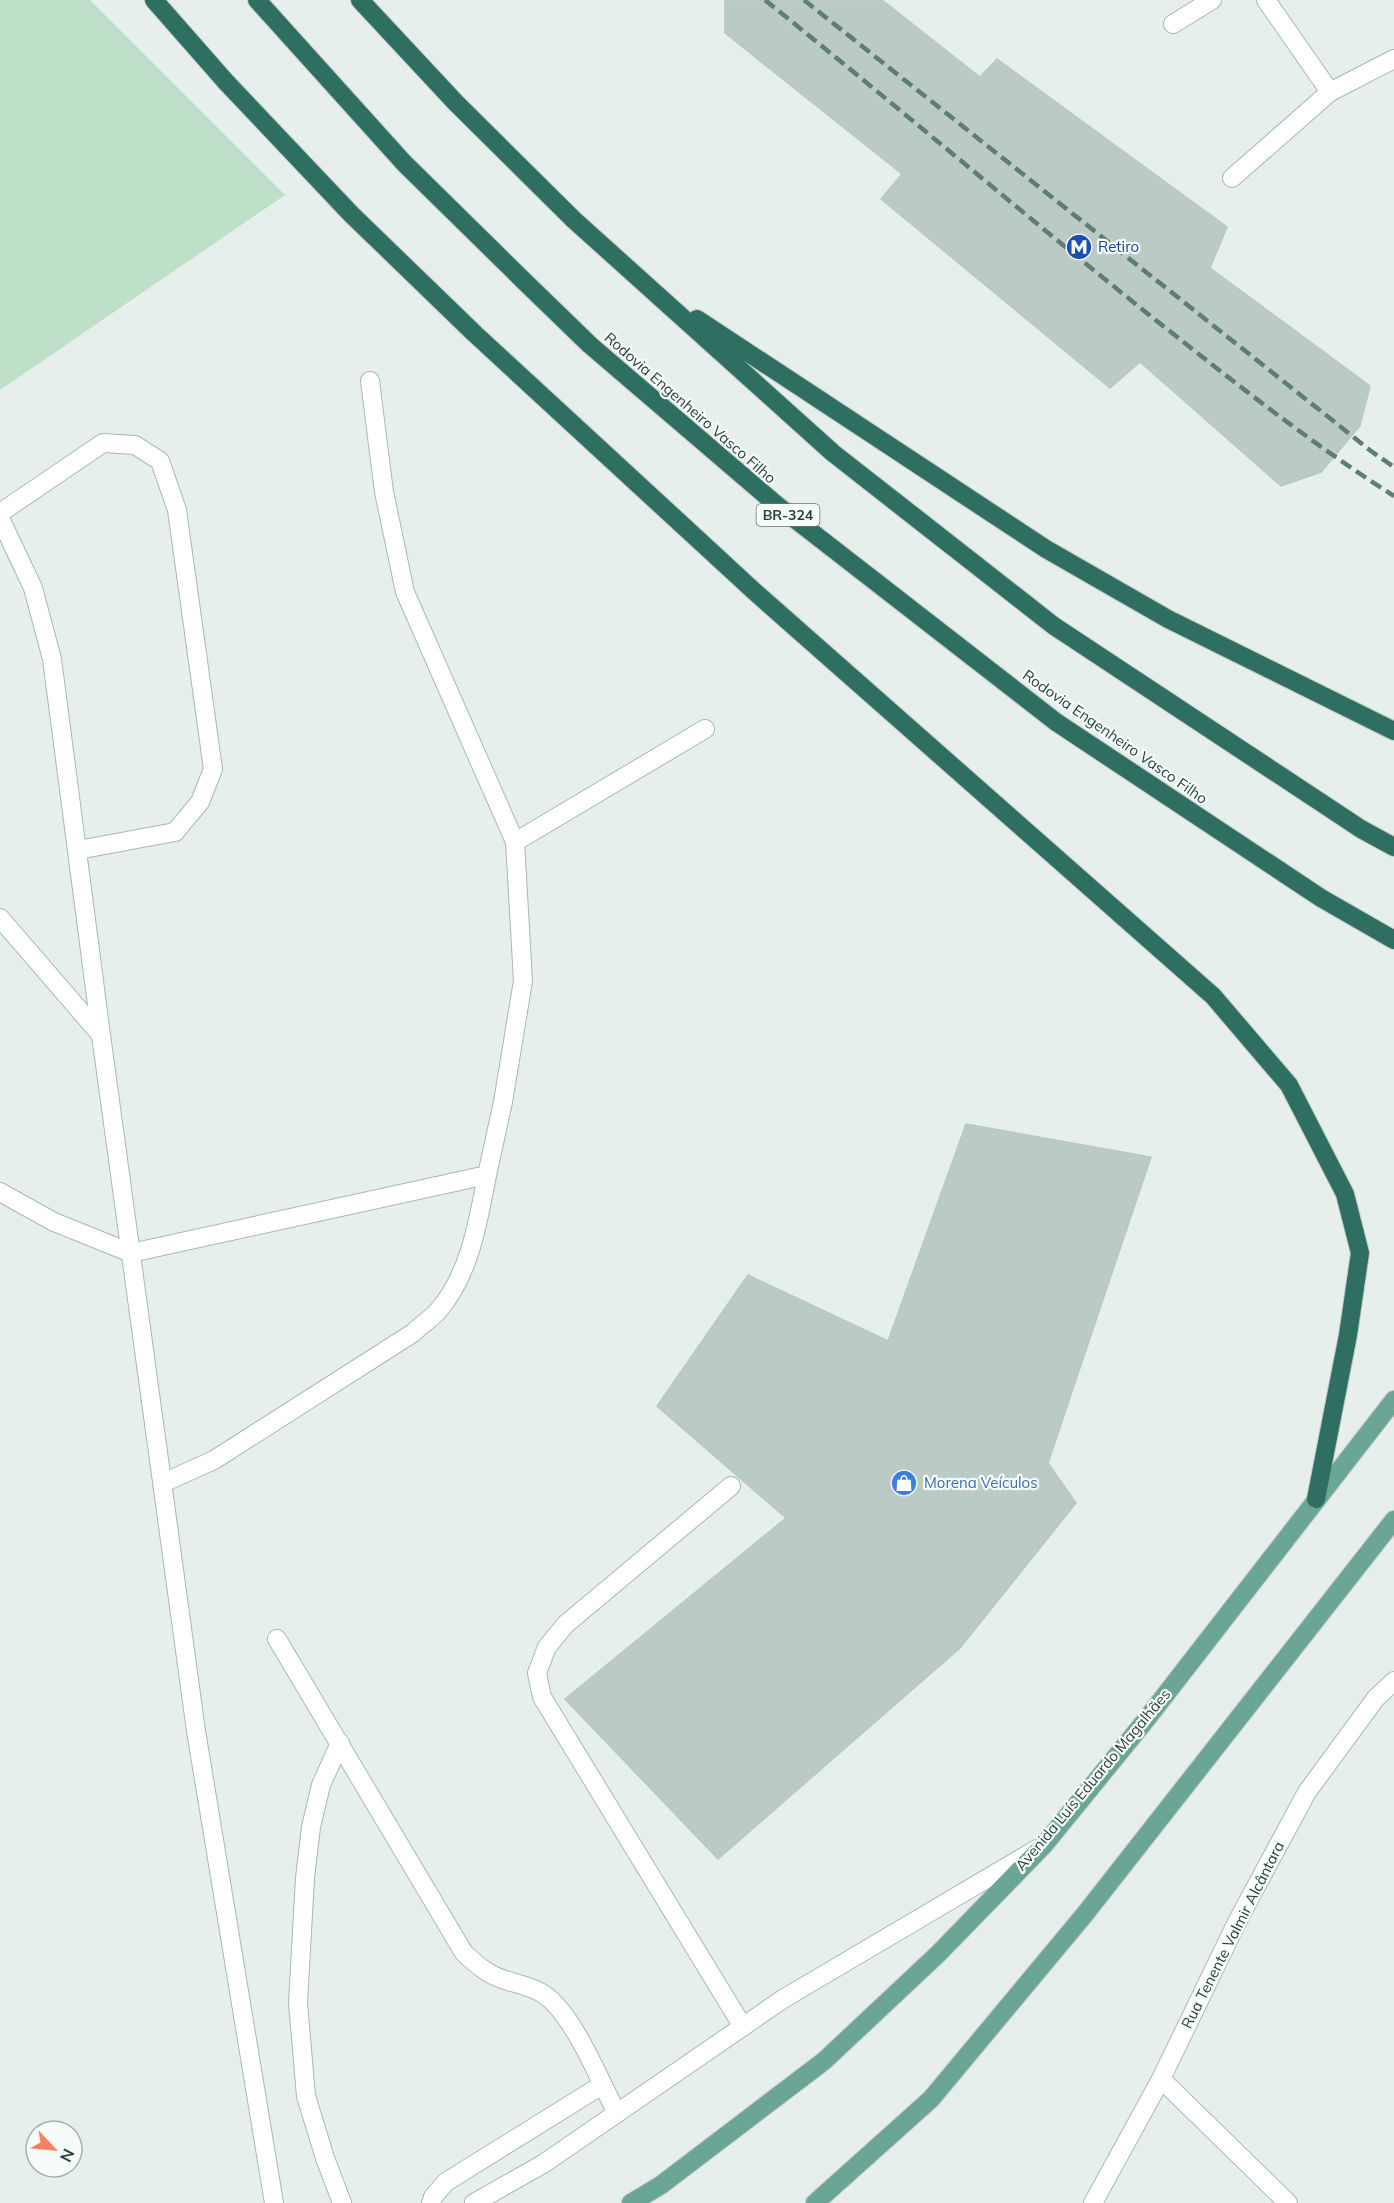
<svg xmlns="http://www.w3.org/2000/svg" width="1394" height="2203" font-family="Mulish,sans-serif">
	<rect width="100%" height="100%" fill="#e6efeb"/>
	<!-- green -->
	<polygon fill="#bfe0c8" points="0,0 90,0 285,195 0,390"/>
	<!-- building -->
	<g fill="#bbcac4" stroke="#b8c9c2" stroke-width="1.5">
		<polygon points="725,0 882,0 980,77 997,59 1227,227 1210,268 1370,386 1360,426 1321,472 1281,486 1140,362 1110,388 881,199 902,174 725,33"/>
		<polygon points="966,1124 1151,1157 1048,1463 1076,1503 960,1648 718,1859 565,1699 786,1518 657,1406 748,1275 888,1341"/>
	</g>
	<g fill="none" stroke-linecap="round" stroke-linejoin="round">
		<!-- service casing -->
		<g stroke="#a8b8b2" stroke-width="20">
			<g id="service">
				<polyline points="1266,0 1330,92"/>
				<polyline points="1173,24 1212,0"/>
				<polyline points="1232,178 1330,92 1394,59"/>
				<polyline points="0,513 103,443 135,445 160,461 177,510 213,769 200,802 175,832 78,850"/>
				<polyline points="0,518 33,588 52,659 101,1035 196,1731 274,2203"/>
				<polyline points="515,842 705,729"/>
				<polyline points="0,918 101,1035"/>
				<polyline points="0,1192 54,1222 131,1253 487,1175 503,1102 523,981 515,842 405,592 384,492 370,381"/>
				<path d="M163,1483l51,-23 199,-127c8,-8 18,-14 25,-22 32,-37 40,-89 49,-136"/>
				<polyline points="731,1486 566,1624 547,1647 537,1673 542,1697 743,2027"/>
				<path d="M277,1639l187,314c12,11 23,21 38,26 14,5 30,7 43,16 30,22 54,85 72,118"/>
				<polyline points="340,1743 321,1785 311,1827 305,1878 298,2003 306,2096 325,2158 342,2203"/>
				<polyline points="431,2203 433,2197 446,2182 602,2085"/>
			</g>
		</g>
		<!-- minor casing -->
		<g stroke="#a8b8b2" stroke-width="20">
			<g id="minor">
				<polyline points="1161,2079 1288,2203"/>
				<polyline points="474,2203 543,2164 783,1999 1037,1849"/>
			</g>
		</g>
		<!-- tertiary casing -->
		<g stroke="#a8b8b2" stroke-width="20">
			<polyline id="tertiary" points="1093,2203 1161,2079 1238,1920 1307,1792 1376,1698 1394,1681"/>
		</g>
		<!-- primary casing -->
		<g stroke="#c2cac8" stroke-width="20">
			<g id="primary">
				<polyline points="631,2203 661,2185 824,2061 938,1954 1044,1845 1145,1721 1394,1400"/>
				<polyline points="815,2203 931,2099 1085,1914 1394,1520"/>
			</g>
		</g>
		<!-- motorway casing -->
		<g stroke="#c2cac8" stroke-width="20">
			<g id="motorway">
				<polyline points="154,0 226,82 351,214 475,334 755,592 1213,996 1289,1085 1345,1194 1360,1253 1348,1335 1316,1499"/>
				<polyline points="257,0 404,163 525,282 590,345 778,506 1056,722 1321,898 1394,940"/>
				<polyline points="360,0 456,103 574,220 833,453 1054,626 1361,829 1394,847"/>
				<polyline points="697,319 1046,549 1168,619 1394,731"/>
			</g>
		</g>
		<!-- service -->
		<use href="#service" stroke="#fff" stroke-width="18"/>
		<!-- minor -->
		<use href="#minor" stroke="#fff" stroke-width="18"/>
		<!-- tertiary -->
		<use href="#tertiary" stroke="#fff" stroke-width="18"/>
		<!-- primary -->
		<use href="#primary" stroke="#6aa596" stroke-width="18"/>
		<!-- motorway -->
		<use href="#motorway" stroke="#2f6f62" stroke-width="18"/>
		<!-- rail -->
		<g stroke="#5f7d75" stroke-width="4.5" stroke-dasharray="12 6" stroke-linecap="butt">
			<path d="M765,0c127,102 251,208 378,310 82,65 163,130 251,186"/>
			<polyline points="804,0 1371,451 1394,467"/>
		</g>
	</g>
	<!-- icons -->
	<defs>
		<g id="metro-disc" transform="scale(1.35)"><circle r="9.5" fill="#1a4fb4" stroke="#f7fbf9"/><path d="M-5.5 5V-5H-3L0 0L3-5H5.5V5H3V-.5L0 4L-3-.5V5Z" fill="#fff"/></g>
		<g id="shop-disc" transform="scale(1.35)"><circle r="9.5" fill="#3f7fe0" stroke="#f7fbf9"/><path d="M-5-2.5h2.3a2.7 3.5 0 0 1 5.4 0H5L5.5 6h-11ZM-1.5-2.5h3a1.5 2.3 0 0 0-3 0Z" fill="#fff"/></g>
	</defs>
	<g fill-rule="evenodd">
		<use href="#metro-disc" x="1079" y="247"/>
		<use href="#shop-disc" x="904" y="1483"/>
	</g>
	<g text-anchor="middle" stroke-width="4.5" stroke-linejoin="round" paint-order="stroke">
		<!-- shield labels -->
		<rect fill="#f7fbf9" stroke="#637a73" stroke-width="1.5" x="756.5" y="504" width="63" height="22" rx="4.5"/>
		<g font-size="14" font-weight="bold" fill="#24423a">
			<text x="788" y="520">BR-324</text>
		</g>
		<!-- transit labels -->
		<g font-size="15" fill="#164399" stroke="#f7fbf9" text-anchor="start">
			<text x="1098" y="252">Retiro</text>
		</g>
		<!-- street labels -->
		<g font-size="15" fill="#24423a" stroke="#f7fbf9">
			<text transform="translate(690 408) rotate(41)" y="5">Rodovia Engenheiro Vasco Filho</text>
			<text transform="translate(1115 737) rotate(35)" y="5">Rodovia Engenheiro Vasco Filho</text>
			<text transform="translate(1093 1780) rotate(-50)" y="5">Avenida Luís Eduardo Magalhães</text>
			<text transform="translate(1233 1935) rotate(-63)" y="5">Rua Tenente Valmir Alcântara</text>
		</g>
		<!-- shop labels -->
		<g font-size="15" fill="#366cbe" stroke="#f7fbf9" text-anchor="start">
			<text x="924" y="1488">Morena Veículos</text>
		</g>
	</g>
	<!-- north arrow -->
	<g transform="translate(54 2149) rotate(116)"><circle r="28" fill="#f7fbf9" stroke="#a3b1ad" stroke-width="1.5"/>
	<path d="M0-4.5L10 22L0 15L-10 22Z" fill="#f4845f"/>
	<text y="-9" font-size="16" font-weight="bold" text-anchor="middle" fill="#24423a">N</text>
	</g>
</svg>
